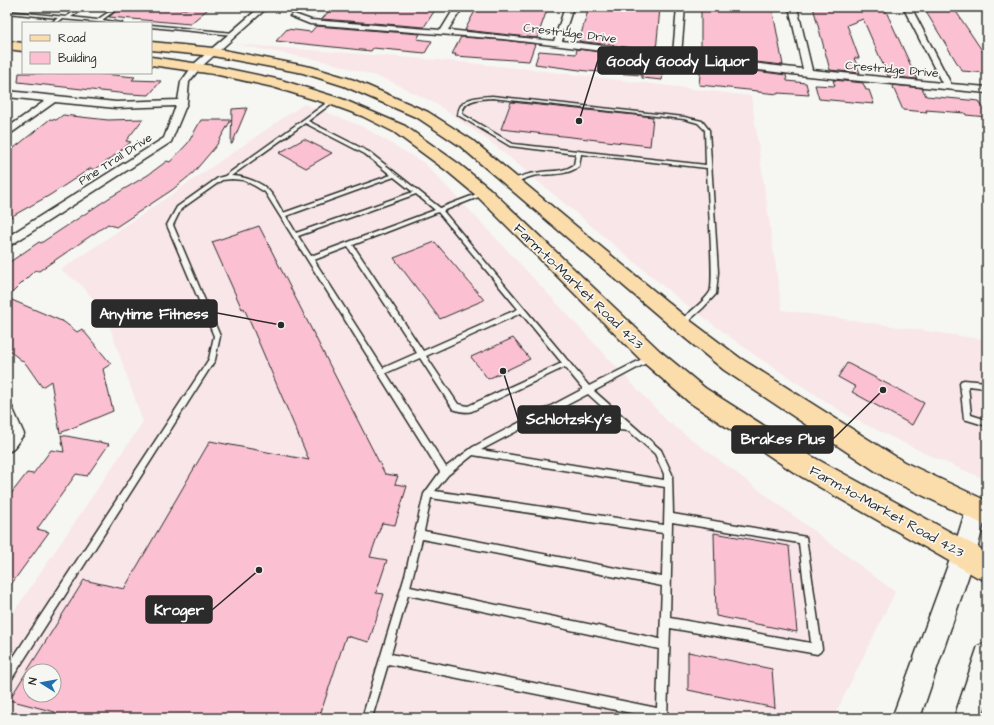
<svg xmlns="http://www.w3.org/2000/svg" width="994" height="725" font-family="'Architects Daughter',sans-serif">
	<rect width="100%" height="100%" fill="#f6f6f2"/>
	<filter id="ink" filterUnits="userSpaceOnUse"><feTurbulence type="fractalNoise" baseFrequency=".025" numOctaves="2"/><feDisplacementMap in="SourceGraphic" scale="8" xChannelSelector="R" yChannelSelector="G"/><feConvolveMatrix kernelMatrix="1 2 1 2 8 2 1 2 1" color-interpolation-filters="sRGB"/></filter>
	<g filter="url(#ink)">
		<!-- built -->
		<g fill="#f8e6e9" fill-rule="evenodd">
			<polygon points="234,44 449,61 527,69 751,96 782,310 987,340 987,480 931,456 850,417 756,356 679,299 497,147 438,105 388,80 329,62"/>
			<path d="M304,104l57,22 63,37 51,53 192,205 228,171 -62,126h-826v-96l136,-200 -37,-106 -23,-30 -22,-16zM30,671h24v24h-24z"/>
		</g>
		<!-- building -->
		<g fill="#fbc1d3" stroke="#2b2b2b" fill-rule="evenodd">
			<polygon points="121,7 157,7 186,9 189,7 208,9 190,24 109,17"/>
			<polygon points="333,7 391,7 416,9 417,7 437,7 424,27 322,19"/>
			<polygon points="477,7 548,7 537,38 465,30"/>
			<polygon points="589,7 660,8 656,51 579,41"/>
			<polygon points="701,7 772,7 783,65 701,56"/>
			<polygon points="813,7 860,9 859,7 884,7 917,79 888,76 863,19 847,25 859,58 854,58 860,73 830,70"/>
			<polygon points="923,7 953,7 987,58 987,73 962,71"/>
			<polygon points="316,26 420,34 417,39 432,41 425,53 373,48 371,51 276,41 287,29 311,32"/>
			<polygon points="461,37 503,40 535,44 529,61 455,56 456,54 452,54"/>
			<polygon points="577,49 655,59 655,65 664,66 662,80 642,78 642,75 587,71 535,64 539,51 576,54"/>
			<polygon points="701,64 786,75 787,81 806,83 809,95 778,93 778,94 758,92 758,91 699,85"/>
			<polygon points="19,73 92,73 135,77 132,80 161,81 149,95 128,94 18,82"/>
			<polygon points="833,80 863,83 866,90 869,90 874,104 819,99 815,85 835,86"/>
			<polygon points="892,85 922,88 926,96 979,101 987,114 987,117 966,115 965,113 926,110 927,112 903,110"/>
			<polygon points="511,102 653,117 650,146 501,129"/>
			<polygon points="247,108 232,144 231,144 232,109"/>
			<polygon points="63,115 108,120 143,119 126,141 131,142 110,159 94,170 91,168 50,195 7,219 7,151 14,148 50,119 56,120"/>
			<polygon points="201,120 231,120 216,146 193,173 172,190 116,227 108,224 39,271 35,270 7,298 64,322 77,332 82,329 111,364 103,369 113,411 60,433 51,381 42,387 26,364 7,349 7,264 39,242 41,243 109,198 148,175 167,161 170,162 188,143"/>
			<polygon points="304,139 332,153 306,168 279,153"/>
			<path d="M259,226l126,248 13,2 -3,8 12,2 -12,39 -13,-2 -12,34 17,3 -11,33 8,1 -15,48 -23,-6 -27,82h-268l4,-6 -46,-12 75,-120 40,9 86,-148 99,19 -65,-152 -2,1 -30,-67zM30,671h24v24h-24z"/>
			<polygon points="435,242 484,300 440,319 394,258"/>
			<polygon points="513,338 530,359 488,379 471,357"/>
			<polygon points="847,363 924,403 912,425 852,392 856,387 838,377"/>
			<polygon points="61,435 109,444 87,476 76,474 37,529 49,532 7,590 7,499 27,473 33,474 51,450 64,452"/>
			<polygon points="714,533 789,546 797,632 716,616"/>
			<polygon points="688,652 772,669 775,708 688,690"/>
		</g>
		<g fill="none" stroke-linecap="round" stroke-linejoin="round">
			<!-- service casing -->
			<g stroke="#2b2b2b" stroke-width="3">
				<g id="service">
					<polygon points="81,7 86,7 71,17 97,20 116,7 120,7 102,20 122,23 108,23 62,19 56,23 51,23 58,18 7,13 7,11 66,17"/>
					<polygon points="151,25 233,33 235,34 233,35 151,27"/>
					<path d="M492,96l192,21 18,4 7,9 9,142 -2,22 -13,14 -20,18h-4l-1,-2 1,-2c8,-8 25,-20 31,-30 5,-9 -3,-106 -3,-124l-126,-14 -2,12c-13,11 -31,7 -46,10 -8,2 -15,6 -22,6v-2c8,-3 16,-6 25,-7 13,-3 26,0 38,-8l2,-11 -66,-8 -52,-31c1,-18 20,-18 34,-19zM492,98l192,21 14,4 7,7 1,35 -193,-21 -51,-30c1,-15 18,-15 30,-16z"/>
					<path d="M332,99l4,1 -28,21 61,31 71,56 42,-16h4v2l-43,17 146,175 59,-30h4l1,2 -1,2 -58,31 67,59 11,24 1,40 133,23 16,112 -2,3 -3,2 -147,-26 -3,90h-11l-268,-54 -16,54h-10l43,-142 19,-82 16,-22 -175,-280 -10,-6 -12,-6 -11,-1 -10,1 -41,29 -8,16 47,111 -5,24 -204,320 -4,1v-14l202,-308 5,-23 -47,-111 10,-18 41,-29 7,-2zM305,123l60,31 26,21 -108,38c-4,-7 -8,-16 -14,-22 -7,-9 -27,-15 -38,-15zM394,177l19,15 -117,41 -10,-17zM416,194l19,16 -124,46 -13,-20zM438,212l80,97 -95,42 -70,-106zM348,247l69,106 -34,15 -69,-108zM521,313l41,50 -94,43 -10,-2 -32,-48zM420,358l33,51c5,2 13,4 19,2l93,-44 18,22 -110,58 -27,20 -60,-94zM588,394l33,30 -75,-8zM536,421l93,10 26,23 9,20v6l-183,-30zM473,455l192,32 -1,38 -229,-34 13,-16zM431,498l232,35 -1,44 -238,-46zM672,522l127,21 12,100 -141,-25zM422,539l240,47 -2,53 -250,-52zM408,595l251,54 -2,59 -266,-54z"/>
					<polygon points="964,380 987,382 987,388 968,386 971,415 987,420 987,426 964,419 960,383 961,381"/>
				</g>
			</g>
			<!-- minor casing -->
			<g stroke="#2b2b2b" stroke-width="3">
				<g id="minor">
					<polygon points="260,7 268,7 200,68 189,82 187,103 171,142 11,245 7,246 7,237 164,138 176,106 116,108 55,102 10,134 7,135 7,128 45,101 7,97 7,91 116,102 178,100 181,82 194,64"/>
					<polygon points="455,7 463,7 448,30 554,41 565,7 573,7 562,41 673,54 677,7 685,7 681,55 803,69 789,7 797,7 812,70 942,83 903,7 911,7 951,84 987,87 987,93 808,76 503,39 310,24 290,16 294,14 311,20 441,30"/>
					<polygon points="7,405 12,407 24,434 12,450 7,452"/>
				</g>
			</g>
			<!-- secondary casing -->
			<g stroke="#2b2b2b" stroke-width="3">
				<g id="secondary">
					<polygon points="976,499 984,503 987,511 976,554 920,718 892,718 952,554 968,503"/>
					<polygon points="987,642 987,701 982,718 954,718 978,646"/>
				</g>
			</g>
			<!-- primary casing -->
			<g stroke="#2b2b2b" stroke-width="3">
				<g id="primary">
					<polygon points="7,41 23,43 23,51 7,49"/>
					<polygon points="151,42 213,48 311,67 354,80 428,112 472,140 688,319 740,358 904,462 987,501 987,526 886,478 724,370 674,329 460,146 418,118 344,86 303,73 213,56 151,50"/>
					<polygon points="151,57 214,66 281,80 342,99 405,126 459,164 490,189 660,351 705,388 813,457 987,552 987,581 977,577 795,473 689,402 644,363 478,197 447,171 394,132 362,116 332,105 273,87 214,74 151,65"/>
				</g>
			</g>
			<!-- service -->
			<use href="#service" fill="#f6f6f2" fill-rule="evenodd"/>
			<!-- minor -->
			<use href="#minor" fill="#f6f6f2" fill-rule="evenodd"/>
			<!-- secondary -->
			<use href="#secondary" fill="#f6f6f2" fill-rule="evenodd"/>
			<!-- primary -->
			<use href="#primary" fill="#fbddab" fill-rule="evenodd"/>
		</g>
	</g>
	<g text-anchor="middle" stroke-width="3.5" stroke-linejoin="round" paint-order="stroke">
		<!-- far-street labels -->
		<g font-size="12" fill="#2b2b2b" stroke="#f6f6f2">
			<text transform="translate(570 33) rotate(7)" y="4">Crestridge Drive</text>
			<text transform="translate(892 69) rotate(5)" y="4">Crestridge Drive</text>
			<text transform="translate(115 159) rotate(-33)" y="4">Pine Trail Drive</text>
		</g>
		<!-- street labels -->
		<g font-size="14" fill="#2b2b2b" stroke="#f6f6f2">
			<text transform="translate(579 286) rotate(44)" y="5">Farm-to-Market Road 423</text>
			<text transform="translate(887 511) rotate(29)" y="5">Farm-to-Market Road 423</text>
		</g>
	</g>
	<!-- callouts -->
	<path fill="none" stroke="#2b2b2b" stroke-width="1.5" d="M579 121L598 60M281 325L217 313M503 371L518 419M883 390L833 439M259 570L212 610"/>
	<g fill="#2b2b2b" stroke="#f6f6f2" stroke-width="1.5">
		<circle cx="579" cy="121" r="4"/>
		<circle cx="281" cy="325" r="4"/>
		<circle cx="503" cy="371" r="4"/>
		<circle cx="883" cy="390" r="4"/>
		<circle cx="259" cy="570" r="4"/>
	</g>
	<g fill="#2b2b2b" stroke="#2b2b2b" stroke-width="1.5">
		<rect x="598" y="47" width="159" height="27" rx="4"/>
		<rect x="92" y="300" width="125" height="27" rx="4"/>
		<rect x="518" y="406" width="102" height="27" rx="4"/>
		<rect x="732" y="426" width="101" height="27" rx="4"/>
		<rect x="146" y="596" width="66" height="27" rx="4"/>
	</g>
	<g font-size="15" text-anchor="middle" font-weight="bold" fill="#fff">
		<text x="678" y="66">Goody Goody Liquor</text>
		<text x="154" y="319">Anytime Fitness</text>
		<text x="569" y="424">Schlotzsky's</text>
		<text x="783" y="444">Brakes Plus</text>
		<text x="179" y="615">Kroger</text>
	</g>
	<!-- margin -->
	<rect width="994" height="725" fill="none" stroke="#f6f6f2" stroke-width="24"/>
	<rect x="12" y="12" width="970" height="701" fill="none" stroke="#2b2b2b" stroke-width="1.5" filter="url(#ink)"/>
	<!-- legend -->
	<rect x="22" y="22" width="130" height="52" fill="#f6f6f2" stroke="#a5a5a2"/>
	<rect x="30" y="35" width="20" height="6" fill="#fbddab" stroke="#a5a5a2"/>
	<text x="58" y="42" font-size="12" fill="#2b2b2b">Road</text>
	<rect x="30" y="52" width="20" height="12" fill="#fbc1d3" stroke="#a5a5a2"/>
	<text x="58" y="62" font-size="12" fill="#2b2b2b">Building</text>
	<!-- north arrow -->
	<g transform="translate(42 683) rotate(281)"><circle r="19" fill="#f6f6f2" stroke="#a5a5a2"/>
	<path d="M0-3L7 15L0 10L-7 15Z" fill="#1f6fb2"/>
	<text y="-6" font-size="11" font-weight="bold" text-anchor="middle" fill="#2b2b2b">N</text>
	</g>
</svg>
